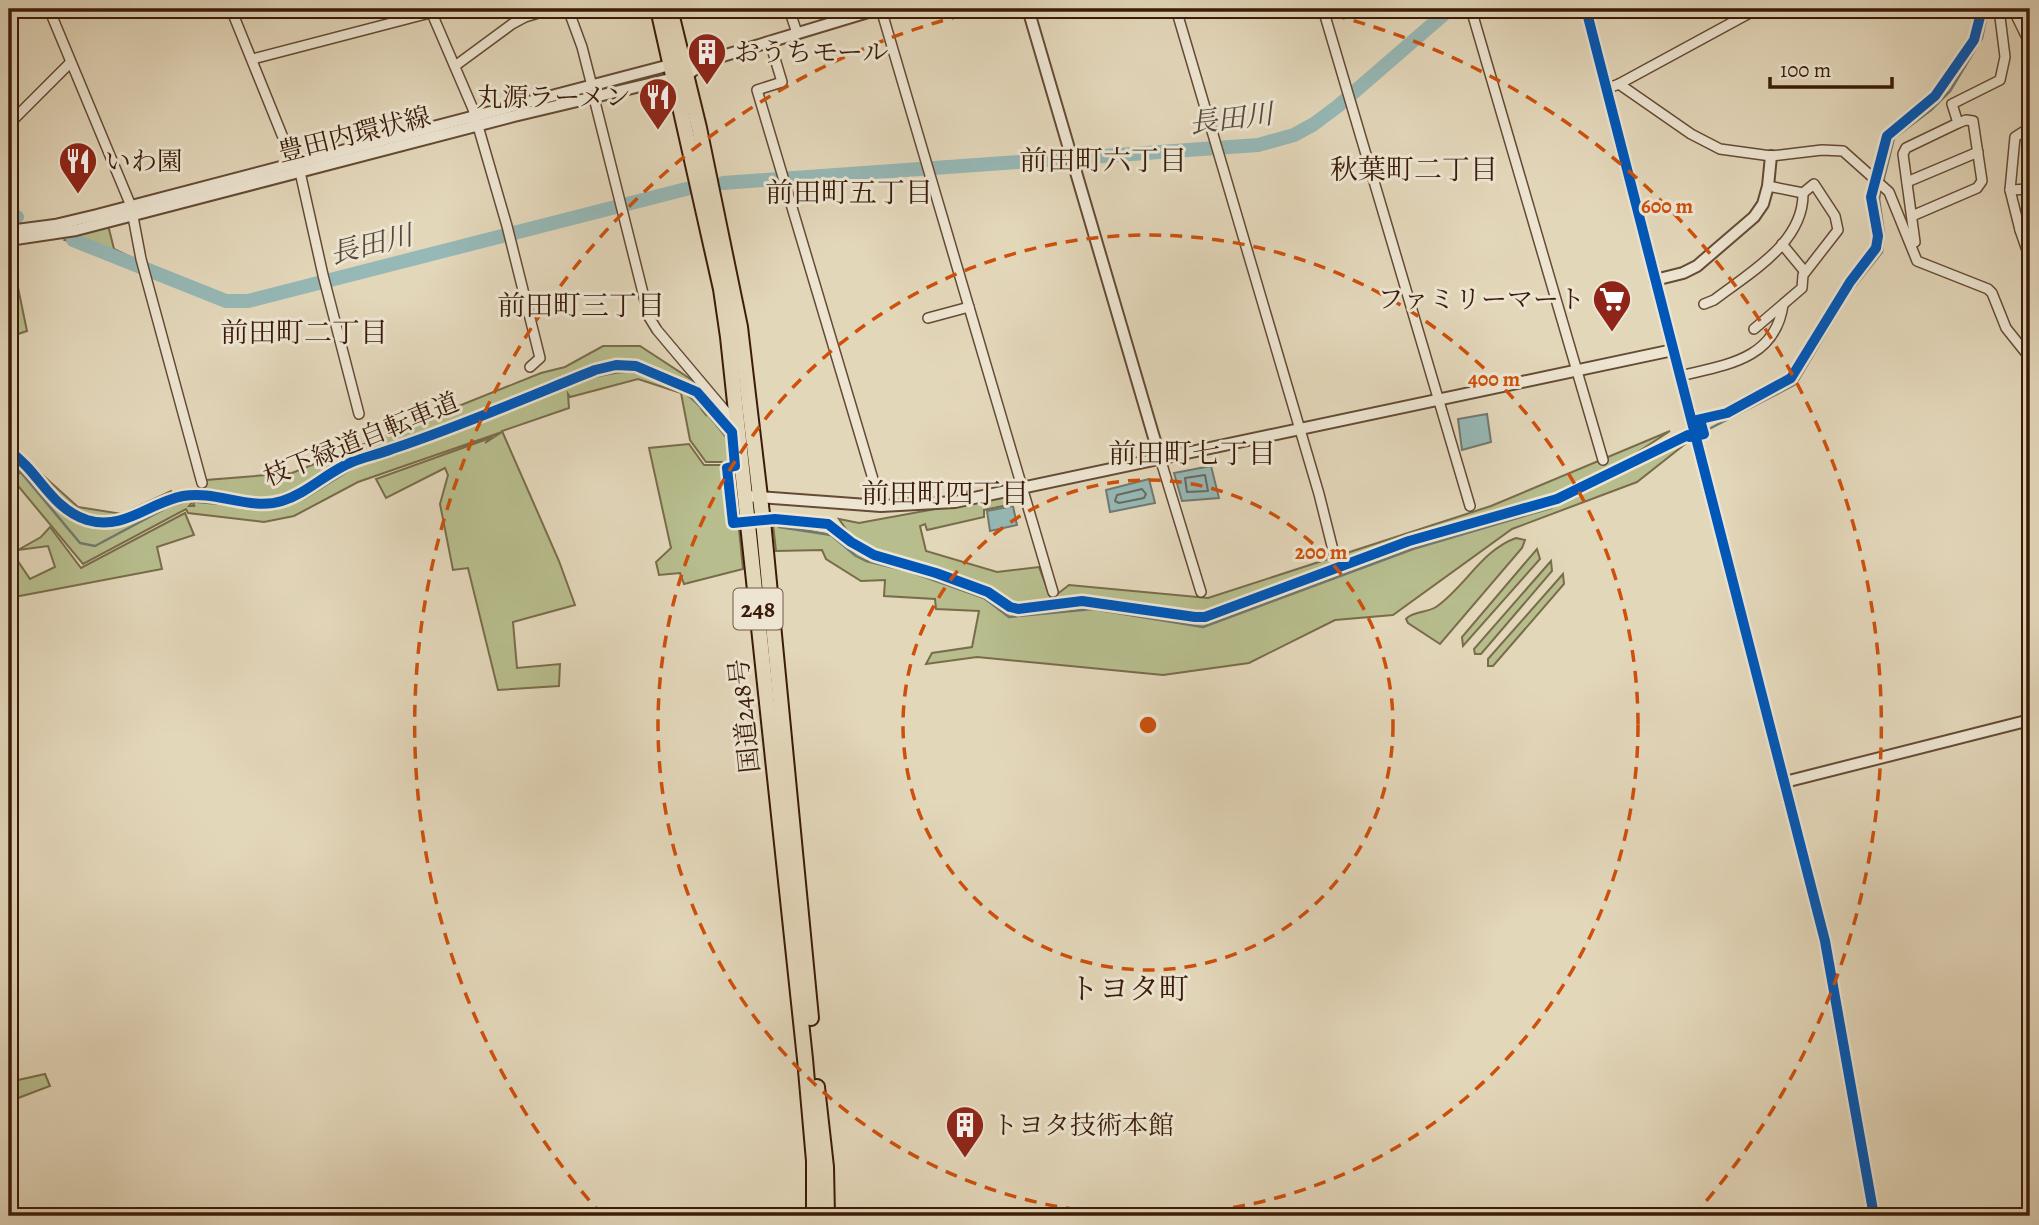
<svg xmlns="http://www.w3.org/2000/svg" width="2039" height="1225" font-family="Alegreya,'Noto Serif JP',serif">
	<rect width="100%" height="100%" fill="#e3d7ba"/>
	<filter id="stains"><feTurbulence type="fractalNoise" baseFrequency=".00286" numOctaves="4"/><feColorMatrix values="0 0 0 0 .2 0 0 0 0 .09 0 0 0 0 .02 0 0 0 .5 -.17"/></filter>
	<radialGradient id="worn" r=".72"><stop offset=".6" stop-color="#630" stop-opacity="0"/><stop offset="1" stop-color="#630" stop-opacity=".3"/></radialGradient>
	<!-- green -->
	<g fill="#b7bd8d" stroke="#796c4a" stroke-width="2">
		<polygon points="108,225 114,249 141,262 141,271 65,240"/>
		<polygon points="9,244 27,331 9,337"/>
		<polygon points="603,346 640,346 695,382 709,402 706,411 702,410 706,415 710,404 729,422 739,460 728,449 730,462 706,462 690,440 681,393 638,379 570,397 568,394 569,408 502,431 559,561 575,605 513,622 517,668 560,664 559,686 498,690 468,568 453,570 440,504 448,475 445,468 386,498 376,479 493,437 485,443 502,432 358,482 294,516 264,522 188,513 186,509 83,564 9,475 9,444 24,469 12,465 15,474 37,470 78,507 122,514 171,491 172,493 196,498 189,506 195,506 193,505 206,480 292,473 541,373 565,367"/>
		<polygon points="1670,431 1589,484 1689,441 1637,482 1512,529 1393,615 1335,620 1249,663 1163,675 977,657 926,664 932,653 972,647 979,611 936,609 935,599 884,596 885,580 861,581 826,559 822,550 776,551 773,524 831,535 880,553 852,538 839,519 859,523 1017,494 1017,503 984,510 984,517 927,530 925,524 920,526 926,551 997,572 1039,567 1051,599 1069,585 1208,598 1491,506"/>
		<polygon points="689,444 704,465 731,465 733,476 726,480 739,529 743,569 684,584 680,573 659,575 656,562 671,548 649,448"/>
		<polygon points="185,513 194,535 157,547 162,569 9,598 9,555 13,554 30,579 55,567 48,546 18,550 41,537 50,527 81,568"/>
		<path d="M1516,538l9,2 -3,8 -82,96 -32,-21 -2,-4c7,-8 21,-6 30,-12 29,-20 46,-57 80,-69z"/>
		<polygon points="1537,549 1540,559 1463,646 1462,637"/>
		<polygon points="1551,561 1552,571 1481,654 1475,654 1474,649"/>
		<polygon points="1563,574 1564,584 1493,666 1488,666 1488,659"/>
		<polygon points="45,1074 50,1086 13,1100 17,1120 9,1118 9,1082"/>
	</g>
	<!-- water -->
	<g fill="#96b8b6" stroke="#727970" stroke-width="2">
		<polygon points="1487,414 1491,442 1462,450 1458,419"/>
		<polygon points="1211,466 1219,498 1182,501 1174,473"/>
		<polygon points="1149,479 1155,503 1110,512 1106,490"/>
		<polygon points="1013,506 1017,525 990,531 987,511"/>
	</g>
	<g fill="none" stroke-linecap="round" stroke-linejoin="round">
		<!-- shore -->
		<g stroke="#686a5e" stroke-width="2">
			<polygon points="1205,475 1208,491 1187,492 1185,478"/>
			<polygon points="1142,489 1146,494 1144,498 1119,503 1115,501 1117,495"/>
		</g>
		<!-- stream -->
		<g stroke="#727970" stroke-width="2.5">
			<polyline points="1883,182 1894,138 1931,110 1950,91 1982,38 1988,9"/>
			<polyline points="1707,430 1794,385 1798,380 1851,291 1882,252 1884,234 1879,199 1881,188"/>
			<path d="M9,458l71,85 15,3 75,-40 17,-5 88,8 30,-11 51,-32 32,-9 206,-80c12,-2 26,-7 39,-5 44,6 68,32 93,65"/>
			<polyline points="779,527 831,535 856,556 866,561 908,571 984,598 1009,617 1093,609 1203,627 1413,549 1551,508 1685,442"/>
		</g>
		<!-- river -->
		<g stroke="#96b8b6" stroke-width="14">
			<polyline points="723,183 1258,145 1294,135 1314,124 1338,106 1450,9"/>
			<polyline points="9,213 17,217"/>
			<polyline points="73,240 226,301 248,301 686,189"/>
		</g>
		<!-- minor casing -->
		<g stroke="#654a34" stroke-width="12">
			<g id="minor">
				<polyline points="49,9 131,206 141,259 202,483"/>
				<polyline points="231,9 282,135 300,172 323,275 359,414"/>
				<polyline points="430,9 473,109 507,226 540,358 530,367"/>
				<polyline points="568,9 582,47 592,86"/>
				<polyline points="789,9 797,33"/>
				<polyline points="881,9 1053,592"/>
				<polyline points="1176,9 1319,494 1334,554"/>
				<polyline points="1323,9 1470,506"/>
				<polyline points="1471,9 1603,460"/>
				<polyline points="2013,9 2030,44"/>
				<polyline points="770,42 782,82 757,90 881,506"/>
				<polyline points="253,59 445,9"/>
				<polyline points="455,66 512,24 525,17 552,9"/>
				<polyline points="1619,84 1691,134 1720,149 1771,156 1822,150 1843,151 1889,192 1917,261 1988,289 1992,293 2006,328 2030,358"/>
				<polyline points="1606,89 1619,84 1757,9"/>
				<polyline points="594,98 649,317 657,330 737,425"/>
				<polyline points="9,124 70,63"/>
				<polyline points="1907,182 1978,152"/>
				<polyline points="2010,190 2030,189"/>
				<polyline points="1912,216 1977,188 1982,181 1973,121 1966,120 1958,123 1952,104 2000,80 2005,57 1999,9"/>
				<polyline points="2020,230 2010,190 2015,137 2026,130 2030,132"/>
				<polyline points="2030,230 2020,230 2030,259"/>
				<polyline points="1915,242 1903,154 1906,148 1958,123"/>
				<polyline points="1782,244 1805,272"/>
				<path d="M1704,304l10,-4c35,-27 90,-57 89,-107"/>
				<polyline points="928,318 969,307"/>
				<polyline points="1754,329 1802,288 1803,275 1838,230 1835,216 1814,184 1803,193 1768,186"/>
				<path d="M1680,376c45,-11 95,-16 103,-71"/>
				<polyline points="1160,458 1201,592"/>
			</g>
		</g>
		<!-- tertiary casing -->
		<g stroke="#654a34" stroke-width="14">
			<g id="tertiary">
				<polyline points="1028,9 1160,458"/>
				<polyline points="1586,9 1825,941 1874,1216"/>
				<polyline points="9,231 55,225 97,215 670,65 684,62 706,61 878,9"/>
				<polyline points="9,240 76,230 514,116 687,75 706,61"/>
				<polyline points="1655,280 1683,273 1697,266 1754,217 1763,204 1768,186 1771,156"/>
				<polyline points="746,496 881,506 955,502 1673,350"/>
				<polyline points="1785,782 2030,720"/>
				<polyline points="9,1131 11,1139 9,1152"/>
				<polyline points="9,1201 11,1216"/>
			</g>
		</g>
		<!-- trunk casing -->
		<g stroke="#3b1b07" stroke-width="18">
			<g id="trunk">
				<polyline points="658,9 721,289 728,337 805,1059 814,1161 814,1216"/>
				<polyline points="670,9 699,128 740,327 764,531 811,1018"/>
				<polyline points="817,1087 826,1167 827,1216"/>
			</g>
		</g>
		<!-- minor -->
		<use href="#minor" stroke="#ede5d2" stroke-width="9"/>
		<!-- tertiary -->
		<use href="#tertiary" stroke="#ede5d2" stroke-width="10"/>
		<!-- trunk -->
		<use href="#trunk" stroke="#e3d7ba" stroke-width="14"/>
		<!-- cycleway casing -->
		<g stroke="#ede5d2" stroke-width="15">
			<g id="cycleway">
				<polyline points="1586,9 1825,941 1874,1216"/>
				<polyline points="1692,421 1727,413 1791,378 1850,282 1876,248 1878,236 1871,197 1887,136 1935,96 1974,40 1982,9"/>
				<path d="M9,451c30,20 41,57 78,69 37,11 61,-17 96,-24 33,-6 67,15 99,5 26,-8 45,-29 70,-39 13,-5 27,-8 40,-13 69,-23 136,-52 203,-79l21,-5 20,1 61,26 35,40 3,34 -8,2 6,55 42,-4 53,5 23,18 23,13 62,18 52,19 22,15 8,2 64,-8 113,16h10l204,-76 148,-42 131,-64 1,2 15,-3 -4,-14"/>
			</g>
		</g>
		<!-- cycleway -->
		<use href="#cycleway" stroke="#0057b8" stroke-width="10"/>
	</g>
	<!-- distance rings -->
	<g fill="none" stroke="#ce500b" stroke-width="3.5" stroke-dasharray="12 9">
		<circle cx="1148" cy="725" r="245"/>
		<circle cx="1148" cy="725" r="490"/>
		<path d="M603 1216A734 734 0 0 1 983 10M1313 10A734 734 0 0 1 1693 1216"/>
	</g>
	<!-- icons -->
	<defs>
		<g id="building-pin" transform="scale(2.0125)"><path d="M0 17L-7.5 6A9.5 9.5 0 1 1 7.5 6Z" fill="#8f2418" stroke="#ede5d2"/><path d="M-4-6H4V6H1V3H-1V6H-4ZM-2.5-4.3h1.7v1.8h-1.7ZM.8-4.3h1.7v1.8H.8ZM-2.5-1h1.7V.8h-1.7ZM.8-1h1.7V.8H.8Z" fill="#fff"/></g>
		<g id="restaurant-pin" transform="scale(2.0125)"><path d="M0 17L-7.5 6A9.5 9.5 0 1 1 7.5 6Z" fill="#8f2418" stroke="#ede5d2"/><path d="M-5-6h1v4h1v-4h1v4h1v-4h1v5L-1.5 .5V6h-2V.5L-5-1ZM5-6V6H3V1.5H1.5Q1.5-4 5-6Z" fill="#fff"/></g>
		<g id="supermarket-pin" transform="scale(2.0125)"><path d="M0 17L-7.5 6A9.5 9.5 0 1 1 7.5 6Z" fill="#8f2418" stroke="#ede5d2"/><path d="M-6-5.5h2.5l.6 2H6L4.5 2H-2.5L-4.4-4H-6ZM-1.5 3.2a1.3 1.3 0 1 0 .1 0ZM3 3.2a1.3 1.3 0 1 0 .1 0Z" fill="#fff"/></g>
	</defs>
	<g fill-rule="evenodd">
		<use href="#building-pin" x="707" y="52"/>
		<use href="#restaurant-pin" x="658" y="97"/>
		<use href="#restaurant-pin" x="78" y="161"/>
		<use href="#supermarket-pin" x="1612" y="299"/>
		<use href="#building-pin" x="965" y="1125"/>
	</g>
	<g text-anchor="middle" stroke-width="6" stroke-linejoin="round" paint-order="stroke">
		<!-- shield labels -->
		<rect fill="#ede5d2" stroke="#705844" stroke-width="2" x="733.5" y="588.5" width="49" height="41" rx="5"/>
		<g font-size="24" font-weight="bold" fill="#3b1b07">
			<text x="758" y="617">248</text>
		</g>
		<!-- poi labels -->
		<g font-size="26" fill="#3b1b07" stroke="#ede5d2" text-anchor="start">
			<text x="734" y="61">おうちモール</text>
			<text x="631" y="106" text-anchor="end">丸源ラーメン</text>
			<text x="105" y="170">いわ園</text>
			<text x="1585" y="308" text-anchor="end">ファミリーマート</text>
			<text x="992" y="1134">トヨタ技術本館</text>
		</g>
		<!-- street labels -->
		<g font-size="26" fill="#3b1b07" stroke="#ede5d2">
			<text transform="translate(354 134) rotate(-14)" y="9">豊田内環状線</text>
			<text transform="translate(361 439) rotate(-22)" y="9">枝下緑道自転車道</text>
			<text transform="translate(744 716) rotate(-96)" y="9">国道248号</text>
		</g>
		<!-- water labels -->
		<g font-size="28" font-style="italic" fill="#564a3c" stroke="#ede5d2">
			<text transform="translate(1231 118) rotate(-7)" y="10">長田川</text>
			<text transform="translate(371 244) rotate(-14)" y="10">長田川</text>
		</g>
		<!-- neighbourhood labels -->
		<g font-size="28" fill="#3b1b07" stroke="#ede5d2">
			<text x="1103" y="170">前田町六丁目</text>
			<text x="1414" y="179">秋葉町二丁目</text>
			<text x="849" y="202">前田町五丁目</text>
			<text x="581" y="315">前田町三丁目</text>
			<text x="304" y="342">前田町二丁目</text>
			<text x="1192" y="463">前田町七丁目</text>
			<text x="945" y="503">前田町四丁目</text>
		</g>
		<!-- quarter labels -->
		<g font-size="30" fill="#3b1b07" stroke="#ede5d2">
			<text x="1129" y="999">トヨタ町</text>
		</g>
	</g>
	<circle cx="1148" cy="725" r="10" fill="#ce500b" stroke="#ede5d2" stroke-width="3.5"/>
	<g font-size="21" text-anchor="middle" font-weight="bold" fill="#ce500b" stroke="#ede5d2" stroke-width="6" stroke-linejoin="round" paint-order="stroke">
		<text x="1667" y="213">600 m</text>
		<text x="1494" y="386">400 m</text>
		<text x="1321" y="559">200 m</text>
	</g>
	<!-- margin -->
	<rect width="2039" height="1225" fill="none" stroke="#e3d7ba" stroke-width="35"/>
	<rect x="10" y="10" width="2018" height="1204" fill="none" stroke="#3b1b07" stroke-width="3.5"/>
	<rect x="18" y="18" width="2004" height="1190" fill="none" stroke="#3b1b07" stroke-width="2"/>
	<!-- scale -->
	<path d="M1770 77v10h122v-10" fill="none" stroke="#3b1b07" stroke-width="3.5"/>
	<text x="1780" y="77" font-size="21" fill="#3b1b07" stroke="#ede5d2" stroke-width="5" paint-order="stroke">100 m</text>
	<rect width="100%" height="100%" filter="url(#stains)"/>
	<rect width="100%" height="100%" fill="url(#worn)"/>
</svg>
